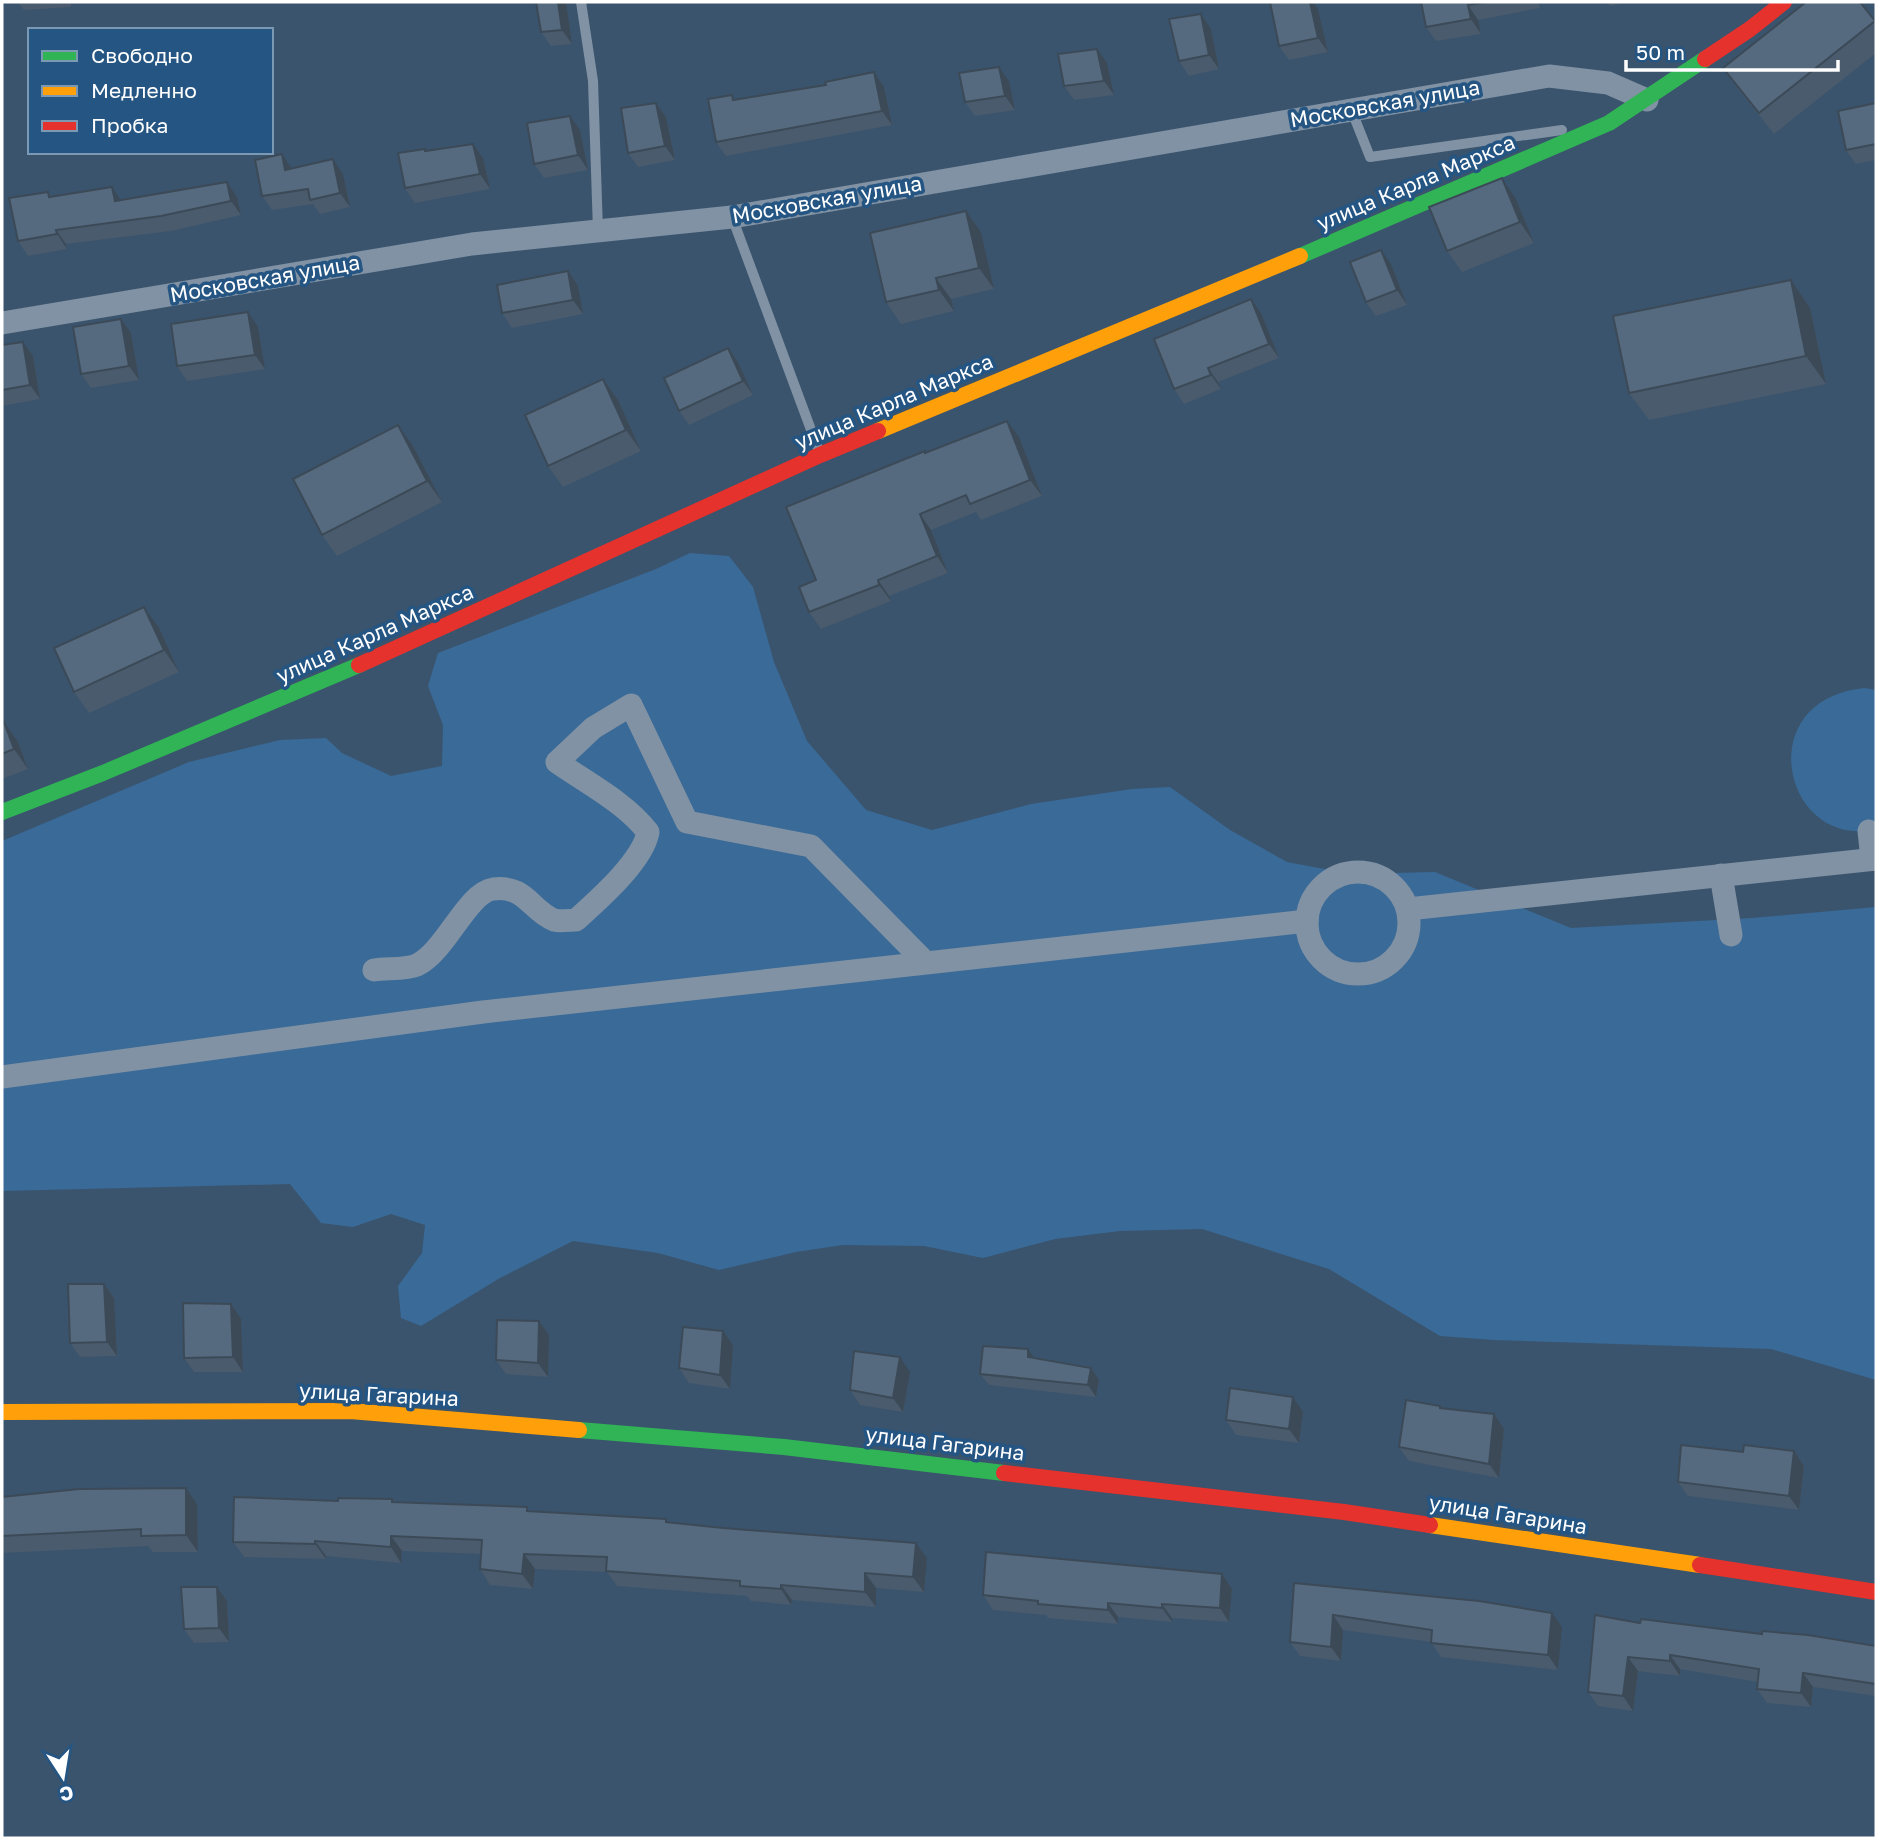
<svg xmlns="http://www.w3.org/2000/svg" width="1878" height="1840" font-family="'Golos Text',sans-serif">
	<rect width="100%" height="100%" fill="#3a546d"/>
	<!-- green -->
	<g fill="#3a6a98">
		<polygon points="690,553 729,556 753,587 774,662 807,741 866,810 932,830 1031,804 1132,789 1170,787 1230,830 1287,862 1351,874 1435,872 1571,928 1752,918 1876,907 1876,1380 1771,1349 1494,1340 1440,1336 1329,1269 1202,1229 1120,1231 1055,1239 983,1258 924,1246 843,1245 796,1252 719,1270 658,1253 573,1241 500,1278 421,1326 401,1318 398,1286 422,1253 425,1225 391,1214 353,1227 321,1223 290,1184 2,1191 2,841 189,762 280,740 326,738 342,753 391,776 442,766 443,725 428,686 438,653 656,569"/>
		<path d="M1865,688l11,2v139c-92,22 -128,-130 -11,-141z"/>
	</g>
	<g fill="none" stroke-linecap="round" stroke-linejoin="round">
		<!-- lane -->
		<g stroke="#8092a3" stroke-width="10">
			<polyline points="581,2 593,81 598,231"/>
			<polyline points="1351,109 1370,157 1562,130"/>
			<polyline points="732,217 820,454"/>
		</g>
		<!-- street -->
		<g stroke="#8092a3" stroke-width="23">
			<polyline points="2,323 472,244 732,217 1549,76 1608,83 1647,100"/>
			<polyline points="1869,831 1872,859"/>
			<circle cx="1358" cy="923" r="51"/>
			<polyline points="1721,875 1731,935"/>
			<polyline points="1408,909 1876,859"/>
			<path d="M374,970c12,-2 32,0 43,-5 29,-14 50,-72 76,-76 33,-4 37,21 61,31 6,2 16,0 22,0 22,-20 67,-59 72,-88 -22,-29 -61,-49 -91,-70l36,-34 38,-23 56,117 124,24 114,116"/>
			<polyline points="2,1077 483,1012 1307,921"/>
		</g>
		<!-- fast -->
		<g stroke="#30b455" stroke-width="16">
			<polyline points="1300,256 1609,123 1705,59"/>
			<polyline points="2,812 103,773 359,665"/>
			<polyline points="579,1430 784,1447 1004,1473"/>
		</g>
		<!-- slow -->
		<g stroke="#ff9f0a" stroke-width="16">
			<polyline points="878,431 1300,256"/>
			<polyline points="2,1412 350,1411 579,1430"/>
			<polyline points="1430,1525 1700,1565"/>
		</g>
		<!-- jam -->
		<g stroke="#e5322d" stroke-width="16">
			<polyline points="1705,59 1750,29 1784,2"/>
			<polyline points="359,665 820,455 878,431"/>
			<polyline points="1004,1473 1344,1512 1430,1525"/>
			<polyline points="1700,1565 1876,1592"/>
		</g>
	</g>
	<!-- wall -->
	<g fill="#495b6c">
		<polygon points="18,2 71,2 71,7 24,10"/>
		<polygon points="566,2 572,44 551,46 541,32"/>
		<polygon points="1421,2 1538,2 1540,8 1478,20 1481,34 1436,41 1426,27"/>
		<polygon points="1607,2 1628,2 1610,6"/>
		<polygon points="1860,2 1876,22 1876,53 1774,134 1738,89 1723,68"/>
		<polygon points="1318,9 1328,52 1289,60 1279,46"/>
		<polygon points="1201,14 1211,29 1219,69 1189,76 1179,61"/>
		<polygon points="1107,63 1114,95 1074,100 1064,86"/>
		<polygon points="874,72 884,87 892,125 726,156 716,142 732,95 735,100 826,85"/>
		<polygon points="1009,81 1015,110 975,116 965,102"/>
		<polygon points="656,103 666,117 675,160 638,167 628,153"/>
		<polygon points="1876,103 1876,160 1856,164 1846,150"/>
		<polygon points="580,130 588,170 544,178 534,164"/>
		<polygon points="427,151 483,158 490,189 415,203 405,188"/>
		<polygon points="282,154 291,168 343,174 350,207 320,214 313,204 272,210 262,196"/>
		<polygon points="227,182 237,197 241,215 171,231 66,244 67,249 28,256 18,241 48,192 52,197 122,200"/>
		<polygon points="1516,199 1534,243 1462,272 1447,251"/>
		<polygon points="966,211 981,232 994,289 951,299 954,311 901,324 886,302"/>
		<polygon points="1391,264 1407,305 1376,316 1366,302"/>
		<polygon points="1791,280 1810,308 1826,384 1649,420 1629,393"/>
		<polygon points="578,286 583,314 512,328 502,313"/>
		<polygon points="1261,313 1279,358 1218,382 1221,389 1184,404 1174,389"/>
		<polygon points="121,319 131,333 139,380 91,388 81,374"/>
		<polygon points="258,327 265,369 187,381 177,366"/>
		<polygon points="2,345 33,356 40,399 2,406"/>
		<polygon points="728,348 738,362 753,395 689,425 679,411"/>
		<polygon points="603,379 618,400 641,451 563,487 548,466"/>
		<polygon points="1019,437 1042,496 981,520 976,512 931,530 948,573 889,596 891,601 821,629 809,612 816,580 926,453"/>
		<polygon points="413,446 442,502 337,556 322,535"/>
		<polygon points="159,628 179,672 89,713 74,692"/>
		<polygon points="2,723 18,742 28,769 2,779"/>
		<polygon points="104,1284 114,1298 117,1356 80,1357 70,1343"/>
		<polygon points="231,1304 241,1319 243,1372 194,1372 184,1358"/>
		<polygon points="539,1321 549,1335 548,1377 506,1374 496,1360"/>
		<polygon points="733,1345 730,1389 689,1383 679,1368"/>
		<polygon points="1034,1358 1091,1368 1099,1380 1096,1397 989,1385 980,1374"/>
		<polygon points="910,1372 903,1412 860,1405 850,1390"/>
		<polygon points="1442,1408 1494,1414 1504,1429 1499,1478 1409,1461 1399,1447"/>
		<polygon points="1303,1412 1299,1443 1236,1435 1226,1420"/>
		<polygon points="1794,1451 1804,1466 1799,1510 1688,1496 1678,1482 1743,1452"/>
		<polygon points="186,1488 197,1504 198,1552 153,1552 148,1546 2,1553 2,1497"/>
		<polygon points="392,1499 394,1502 527,1507 529,1511 666,1519 668,1522 927,1558 924,1592 876,1588 876,1607 792,1600 791,1605 751,1601 747,1596 617,1586 607,1572 535,1569 533,1589 490,1585 480,1569 481,1554 402,1551 401,1563 326,1556 326,1559 244,1557 233,1542 338,1501"/>
		<polygon points="1222,1574 1232,1589 1229,1622 1172,1618 1172,1622 1118,1617 1118,1624 1048,1618 1046,1615 993,1610 983,1595"/>
		<polygon points="1294,1583 1562,1627 1558,1670 1441,1657 1431,1642 1343,1630 1341,1661 1300,1656 1290,1642"/>
		<polygon points="217,1587 227,1601 229,1642 194,1643 184,1629"/>
		<polygon points="1640,1623 1876,1646 1876,1696 1813,1687 1811,1707 1767,1703 1757,1689 1758,1682 1680,1669 1680,1676 1638,1671 1633,1711 1598,1706 1588,1692"/>
	</g>
	<!-- shaded-wall -->
	<g fill="#3c4a58">
		<polygon points="558,2 566,2 572,44 562,30"/>
		<polygon points="1310,2 1313,2 1318,9 1328,52 1318,38"/>
		<polygon points="1468,5 1478,20 1481,34 1471,19"/>
		<polygon points="1201,14 1211,29 1219,69 1209,55"/>
		<polygon points="1097,49 1107,63 1114,95 1104,81"/>
		<polygon points="999,67 1009,81 1015,110 1005,96"/>
		<polygon points="874,72 884,87 892,125 882,111"/>
		<polygon points="656,103 666,117 675,160 665,146"/>
		<polygon points="570,116 580,130 588,170 578,155"/>
		<polygon points="473,144 483,158 490,189 480,174"/>
		<polygon points="282,154 292,169 285,170"/>
		<polygon points="333,159 343,174 350,207 340,193"/>
		<polygon points="1502,178 1516,199 1534,243 1520,222"/>
		<polygon points="227,182 237,197 241,215 231,201"/>
		<polygon points="112,187 122,202 115,201"/>
		<polygon points="966,211 981,232 994,289 979,268"/>
		<polygon points="56,230 66,244 67,249 57,234"/>
		<polygon points="1381,250 1391,264 1407,305 1397,290"/>
		<polygon points="568,271 578,286 583,314 573,300"/>
		<polygon points="936,278 951,299 954,311 939,290"/>
		<polygon points="1791,280 1810,308 1826,384 1806,356"/>
		<polygon points="1251,299 1261,313 1279,358 1269,344"/>
		<polygon points="248,312 258,327 265,369 255,355"/>
		<polygon points="121,319 131,333 139,380 129,366"/>
		<polygon points="23,342 33,356 40,399 30,385"/>
		<polygon points="728,348 738,362 753,395 743,381"/>
		<polygon points="1208,368 1218,382 1221,389 1211,375"/>
		<polygon points="603,379 618,400 641,451 626,430"/>
		<polygon points="1007,421 1019,437 1042,496 1030,480"/>
		<polygon points="398,425 413,446 442,502 427,481"/>
		<polygon points="920,514 931,530 948,573 937,556"/>
		<polygon points="878,580 889,596 891,601 879,585"/>
		<polygon points="144,607 159,628 179,672 164,650"/>
		<polygon points="4,722 18,742 28,769 14,749"/>
		<polygon points="104,1284 114,1298 117,1356 107,1342"/>
		<polygon points="231,1304 241,1319 243,1372 233,1357"/>
		<polygon points="539,1321 549,1335 548,1377 538,1363"/>
		<polygon points="723,1331 733,1345 730,1389 720,1375"/>
		<polygon points="1028,1349 1036,1361 1028,1357"/>
		<polygon points="900,1357 910,1372 903,1412 893,1398"/>
		<polygon points="1091,1368 1099,1380 1096,1397 1088,1385"/>
		<polygon points="1293,1397 1303,1412 1299,1443 1289,1429"/>
		<polygon points="1494,1414 1504,1429 1499,1478 1489,1464"/>
		<polygon points="1794,1451 1804,1466 1799,1510 1789,1496"/>
		<polygon points="186,1488 197,1504 198,1552 186,1535"/>
		<polygon points="391,1536 402,1551 401,1563 391,1547"/>
		<polygon points="315,1541 326,1556 326,1559 315,1544"/>
		<polygon points="916,1543 927,1558 924,1592 913,1577"/>
		<polygon points="524,1554 535,1569 533,1589 522,1574"/>
		<polygon points="865,1573 876,1588 876,1607 865,1592"/>
		<polygon points="1222,1574 1232,1589 1229,1622 1220,1608"/>
		<polygon points="781,1585 792,1600 791,1605 781,1589"/>
		<polygon points="217,1587 227,1601 229,1642 219,1628"/>
		<polygon points="1108,1603 1118,1617 1118,1624 1108,1610"/>
		<polygon points="1162,1604 1172,1618 1172,1622 1162,1608"/>
		<polygon points="1552,1613 1562,1627 1558,1670 1548,1655"/>
		<polygon points="1333,1615 1343,1630 1341,1661 1331,1647"/>
		<polygon points="1670,1655 1680,1669 1680,1676 1670,1661"/>
		<polygon points="1628,1657 1638,1671 1633,1711 1623,1696"/>
		<polygon points="1803,1673 1813,1687 1811,1707 1801,1693"/>
	</g>
	<!-- building -->
	<g fill="#556a7e" stroke="#3c4a58" stroke-width="2">
		<polygon points="536,2 558,2 562,30 541,32"/>
		<polygon points="1270,2 1310,2 1318,38 1279,46"/>
		<polygon points="1421,2 1487,2 1468,5 1471,19 1426,27"/>
		<polygon points="1806,2 1860,2 1875,21 1759,113 1723,68"/>
		<polygon points="1201,14 1209,55 1179,61 1169,19"/>
		<polygon points="1097,49 1104,81 1064,86 1058,54"/>
		<polygon points="999,67 1005,96 965,102 959,73"/>
		<polygon points="874,72 882,111 716,142 708,99 732,95 733,100 826,85 825,82"/>
		<polygon points="656,103 665,146 628,153 621,108"/>
		<polygon points="1876,103 1876,144 1846,150 1838,111"/>
		<polygon points="570,116 578,155 534,164 527,123"/>
		<polygon points="473,144 480,174 405,188 398,153 425,149 425,151"/>
		<polygon points="282,154 285,170 333,159 340,193 310,200 308,189 262,196 255,160"/>
		<polygon points="1502,178 1520,222 1447,251 1429,207"/>
		<polygon points="227,182 231,201 161,216 56,230 57,234 18,241 9,198 48,192 49,197 112,187 115,201"/>
		<polygon points="966,211 979,268 936,278 939,290 886,302 870,233"/>
		<polygon points="1381,250 1397,290 1366,302 1350,262"/>
		<polygon points="568,271 573,300 502,313 497,285"/>
		<polygon points="1791,280 1806,356 1629,393 1613,316"/>
		<polygon points="1251,299 1269,344 1208,368 1211,375 1174,389 1154,339"/>
		<polygon points="248,312 255,355 177,366 171,324"/>
		<polygon points="121,319 129,366 81,374 73,327"/>
		<polygon points="23,342 30,385 2,390 2,345"/>
		<polygon points="728,348 743,381 679,411 664,378"/>
		<polygon points="603,379 626,430 548,466 525,415"/>
		<polygon points="1007,421 1030,480 970,504 966,495 920,514 937,556 878,580 879,585 809,612 799,587 816,580 786,507 925,451 925,453"/>
		<polygon points="398,425 427,481 322,535 293,479"/>
		<polygon points="144,607 164,650 74,692 54,648"/>
		<polygon points="4,722 14,749 2,754 2,723"/>
		<polygon points="68,1284 104,1284 107,1342 70,1343"/>
		<polygon points="183,1303 231,1304 233,1357 184,1358"/>
		<polygon points="497,1320 539,1321 538,1363 496,1360"/>
		<polygon points="683,1327 723,1331 720,1375 679,1368"/>
		<polygon points="983,1346 1028,1349 1028,1357 1091,1368 1088,1385 980,1374"/>
		<polygon points="854,1351 900,1357 893,1398 850,1390"/>
		<polygon points="1230,1388 1293,1397 1289,1429 1226,1420"/>
		<polygon points="1406,1400 1440,1406 1440,1408 1494,1414 1489,1464 1399,1447"/>
		<polygon points="1681,1445 1743,1452 1744,1445 1794,1451 1789,1496 1678,1482"/>
		<polygon points="186,1488 186,1535 141,1536 141,1529 2,1536 2,1497 79,1489"/>
		<polygon points="234,1497 338,1501 338,1498 392,1499 392,1502 527,1507 527,1511 666,1519 666,1522 723,1528 916,1543 913,1577 865,1573 865,1592 781,1585 781,1589 740,1586 740,1581 606,1571 607,1557 524,1554 522,1574 480,1569 482,1540 391,1536 391,1547 315,1541 315,1544 233,1542"/>
		<polygon points="986,1552 1222,1574 1220,1608 1162,1604 1162,1608 1108,1603 1108,1610 1038,1604 1038,1601 983,1595"/>
		<polygon points="1294,1583 1479,1601 1552,1613 1548,1655 1431,1643 1432,1630 1333,1615 1331,1647 1290,1642"/>
		<polygon points="181,1587 217,1587 219,1628 184,1629"/>
		<polygon points="1595,1615 1640,1623 1641,1619 1762,1634 1762,1631 1808,1635 1876,1646 1876,1684 1803,1673 1801,1693 1757,1689 1759,1669 1670,1655 1670,1661 1628,1657 1623,1696 1588,1692"/>
	</g>
	<g text-anchor="middle" stroke-width="7" stroke-linejoin="round" paint-order="stroke">
		<!-- street labels -->
		<g font-size="21" fill="#fff" stroke="#255582">
			<text transform="translate(1385 104) rotate(-10)" y="7">Московская улица</text>
			<text transform="translate(1416 183) rotate(-23)" y="7">улица Карла Маркса</text>
			<text transform="translate(827 200) rotate(-10)" y="7">Московская улица</text>
			<text transform="translate(265 279) rotate(-10)" y="7">Московская улица</text>
			<text transform="translate(894 402) rotate(-23)" y="7">улица Карла Маркса</text>
			<text transform="translate(375 634) rotate(-24)" y="7">улица Карла Маркса</text>
			<text transform="translate(379 1395) rotate(3)" y="7">улица Гагарина</text>
			<text transform="translate(945 1444) rotate(7)" y="7">улица Гагарина</text>
			<text transform="translate(1508 1515) rotate(9)" y="7">улица Гагарина</text>
		</g>
	</g>
	<!-- border -->
	<rect width="1878" height="1840" fill="none" stroke="#ffffff" stroke-width="7"/>
	<!-- legend -->
	<rect x="28" y="28" width="245" height="126" fill="#255582" stroke="#7c99b4" stroke-width="2"/>
	<rect x="42" y="51" width="35" height="10" fill="#30b455" stroke="#7c99b4" stroke-width="2"/>
	<text x="91" y="63" font-size="21" fill="#ffffff">Свободно</text>
	<rect x="42" y="86" width="35" height="10" fill="#ff9f0a" stroke="#7c99b4" stroke-width="2"/>
	<text x="91" y="98" font-size="21" fill="#ffffff">Медленно</text>
	<rect x="42" y="121" width="35" height="10" fill="#e5322d" stroke="#7c99b4" stroke-width="2"/>
	<text x="91" y="133" font-size="21" fill="#ffffff">Пробка</text>
	<!-- north arrow -->
	<g transform="translate(63 1777) rotate(168)" stroke="#255582" stroke-width="5" paint-order="stroke">
	<path d="M0-5L12 26L0 18L-12 26Z" fill="#ffffff"/>
	<text y="-10" font-size="19" font-weight="bold" text-anchor="middle" fill="#ffffff">С</text>
	</g>
	<!-- scale -->
	<path d="M1626 60v10h212v-10" fill="none" stroke="#ffffff" stroke-width="3.5"/>
	<text x="1636" y="60" font-size="21" fill="#ffffff" stroke="#255582" stroke-width="5" paint-order="stroke">50 m</text>
</svg>
